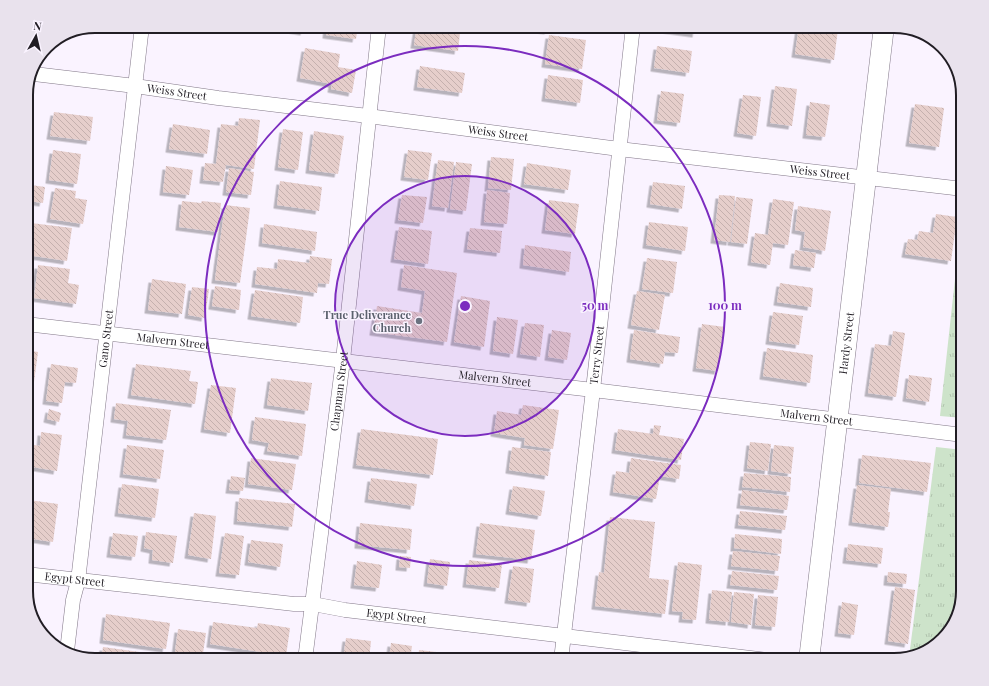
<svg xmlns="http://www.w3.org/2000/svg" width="989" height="686" font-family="'Playfair Display',serif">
	<defs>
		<pattern id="grass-tufts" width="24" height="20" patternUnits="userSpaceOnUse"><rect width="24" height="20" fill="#cde3ca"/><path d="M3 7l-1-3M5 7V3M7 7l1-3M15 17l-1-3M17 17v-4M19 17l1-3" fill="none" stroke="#b0c2ad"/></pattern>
		<pattern id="building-back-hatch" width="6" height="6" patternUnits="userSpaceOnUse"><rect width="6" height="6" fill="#e6cecb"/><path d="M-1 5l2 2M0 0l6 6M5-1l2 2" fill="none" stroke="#c5b0ae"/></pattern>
		<filter id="shadow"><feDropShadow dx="-3.5" dy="3.5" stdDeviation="0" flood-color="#0004"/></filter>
	</defs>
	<rect width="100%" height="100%" fill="#faf3ff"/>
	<!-- grass -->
	<g fill="url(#grass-tufts)">
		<polygon points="963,206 963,418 940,416"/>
		<polygon points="936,447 963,450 963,540 955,619 951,630 925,653 909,657"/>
	</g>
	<!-- building -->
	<g fill="url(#building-back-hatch)" filter="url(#shadow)">
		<polygon points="286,26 305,26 304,32 286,29"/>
		<polygon points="327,26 358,26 356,39 326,35"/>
		<polygon points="417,26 460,33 458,51 414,45"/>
		<polygon points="527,26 549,26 548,31 527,28"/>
		<polygon points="660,26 697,26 696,34 659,29"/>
		<polygon points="799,26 814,26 838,29 834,60 795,54"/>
		<polygon points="549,35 586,40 582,69 545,64"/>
		<polygon points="657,46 692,51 689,73 654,68"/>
		<polygon points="305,48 340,54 338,67 356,70 352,93 331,89 332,84 300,78"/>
		<polygon points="420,66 465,73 462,93 417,87"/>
		<polygon points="548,75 583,80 580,103 545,98"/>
		<polygon points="775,86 797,89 792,126 770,123"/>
		<polygon points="661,91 684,94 680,123 657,120"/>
		<polygon points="743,95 761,97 756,136 737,133"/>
		<polygon points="810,102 830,105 825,137 806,135"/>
		<polygon points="915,104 944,108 939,147 909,143"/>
		<polygon points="54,112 93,117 90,141 50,136"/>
		<polygon points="239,118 260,120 254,169 226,165 223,182 203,180 205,163 216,164 221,124 238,126"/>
		<polygon points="173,124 210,130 207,154 169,149"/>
		<polygon points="283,129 303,132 298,170 278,167"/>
		<polygon points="314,131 344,136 338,174 309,170"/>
		<polygon points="53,150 81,154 77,184 49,180"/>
		<polygon points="408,150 432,153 428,180 404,177"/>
		<polygon points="491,157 514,159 511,190 488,188"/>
		<polygon points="438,160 454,162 448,208 432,206"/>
		<polygon points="456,162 472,164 466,211 450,209"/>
		<polygon points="527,163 571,170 568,190 524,184"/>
		<polygon points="166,166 193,170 189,195 163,192"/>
		<polygon points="229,168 254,172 251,195 226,192"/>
		<polygon points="280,181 322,187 319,211 277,205"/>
		<polygon points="653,182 685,186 682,209 650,204"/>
		<polygon points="31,185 45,187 43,203 29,201"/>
		<polygon points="55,188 76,191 75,198 87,200 83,224 50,219"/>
		<polygon points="487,190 510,193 507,224 484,222"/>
		<polygon points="402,195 427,197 423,223 398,220"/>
		<polygon points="719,195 735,196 730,242 714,240"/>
		<polygon points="736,197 753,199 747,244 731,242"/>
		<polygon points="773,199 794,202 788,245 773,243 770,265 751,262 755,233 768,235"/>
		<polygon points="549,200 579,204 575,234 545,230"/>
		<polygon points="182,201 201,203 202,201 221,203 218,232 179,227"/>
		<polygon points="225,205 250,208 240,283 215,280"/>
		<polygon points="798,206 831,211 825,251 803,247 805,232 795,230"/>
		<polygon points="936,214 957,217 951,261 905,254 908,239 917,240 919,231 933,233"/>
		<polygon points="649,222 688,227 685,251 646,245"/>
		<polygon points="31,223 72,228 67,261 27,255"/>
		<polygon points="264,224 317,232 315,251 262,243"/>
		<polygon points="399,227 432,231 428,264 394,259"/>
		<polygon points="470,228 502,231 500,253 467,249"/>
		<polygon points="525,245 571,252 569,272 523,265"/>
		<polygon points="795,250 816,253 814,268 793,265"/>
		<polygon points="310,256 332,259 329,284 318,283 317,293 255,284 257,267 277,269 278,259 309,263"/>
		<polygon points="647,258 677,262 673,293 642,289"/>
		<polygon points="26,264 30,265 27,283 26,283"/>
		<polygon points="38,265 70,269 68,283 79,285 76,304 34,298"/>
		<polygon points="404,265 457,273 447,342 373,332 377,306 422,313 425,291 401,287"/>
		<polygon points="152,279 186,284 182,314 148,310"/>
		<polygon points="780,283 813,288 811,307 777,302"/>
		<polygon points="215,286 241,290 239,310 212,306"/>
		<polygon points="192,287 209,289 205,318 188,315"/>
		<polygon points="255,290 303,297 300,323 251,316"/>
		<polygon points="637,291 665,295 659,330 631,325"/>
		<polygon points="461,296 490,301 484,347 454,342"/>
		<polygon points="773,312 803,316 799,345 769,341"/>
		<polygon points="497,317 518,320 513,354 493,351"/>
		<polygon points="525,323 544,325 540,357 520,354"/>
		<polygon points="702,324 725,327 718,371 696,368"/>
		<polygon points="552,330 571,333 567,360 548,357"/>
		<polygon points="634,330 680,337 678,353 665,352 663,364 630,359"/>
		<polygon points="893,331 905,333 896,397 868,393 875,344 891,346"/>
		<polygon points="767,348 813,355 810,383 763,376"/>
		<polygon points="26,350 38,352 28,427 26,427"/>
		<polygon points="51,364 78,368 76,383 65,382 62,403 46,401"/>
		<polygon points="136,364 191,371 189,381 198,382 195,404 131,395"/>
		<polygon points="909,375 932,378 929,402 906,398"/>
		<polygon points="271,378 312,383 308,411 267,405"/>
		<polygon points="211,385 236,388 230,433 204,429"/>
		<polygon points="116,403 171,410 166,440 126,435 128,421 114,419"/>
		<polygon points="523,405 559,410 553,449 524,445 525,438 494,433 497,411 521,415"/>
		<polygon points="49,409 61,413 59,422 47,419"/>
		<polygon points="255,417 306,424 302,456 267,451 269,443 252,440"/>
		<polygon points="654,425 661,426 659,435 684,439 681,460 615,450 618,429 653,434"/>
		<polygon points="361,429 438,439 433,475 356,465"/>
		<polygon points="41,432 62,435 57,471 26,466 29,444 40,446"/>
		<polygon points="750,442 771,444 768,471 747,468"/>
		<polygon points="127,445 164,450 160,479 123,474"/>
		<polygon points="774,445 794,447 791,474 771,471"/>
		<polygon points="512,447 551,452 548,476 509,470"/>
		<polygon points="862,455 931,463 927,492 859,483"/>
		<polygon points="251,458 296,464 292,490 248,484"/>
		<polygon points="631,458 681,465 679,479 660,476 656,499 613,492 616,471 629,473"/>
		<polygon points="744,473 791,477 790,492 742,487"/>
		<polygon points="231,476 245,478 243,491 229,490"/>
		<polygon points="371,478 417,484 414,506 368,499"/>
		<polygon points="122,484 159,489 155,518 118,513"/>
		<polygon points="857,485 891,489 888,512 890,512 888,527 852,522"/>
		<polygon points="513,486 545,491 541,516 509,511"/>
		<polygon points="742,490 789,496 787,510 740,505"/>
		<polygon points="239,498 295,504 292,527 237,521"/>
		<polygon points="29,500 58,504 53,542 26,538 26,517"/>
		<polygon points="740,511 787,516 785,530 738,525"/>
		<polygon points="194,513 216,516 211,559 188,555"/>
		<polygon points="610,517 655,522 649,578 669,580 665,614 595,606 599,572 604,573"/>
		<polygon points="360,523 412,529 410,550 358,545"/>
		<polygon points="480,523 535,530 531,560 476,554"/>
		<polygon points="146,532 177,536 173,563 152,560 153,550 144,548"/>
		<polygon points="113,533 138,536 135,557 110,554"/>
		<polygon points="225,533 244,536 239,575 219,573"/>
		<polygon points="735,534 782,539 781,554 734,548"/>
		<polygon points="251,540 283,544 280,567 248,562"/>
		<polygon points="848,544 883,548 881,564 846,560"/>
		<polygon points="733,551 780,556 778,571 731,566"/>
		<polygon points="400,556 411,557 410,568 399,567"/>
		<polygon points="430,559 450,562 447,586 427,583"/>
		<polygon points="469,560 502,564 499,588 466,584"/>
		<polygon points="357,561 382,565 379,588 354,585"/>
		<polygon points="678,562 702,565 696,620 682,619 683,612 672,611"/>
		<polygon points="513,566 534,569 530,603 508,600"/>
		<polygon points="732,571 779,576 777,590 730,585"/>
		<polygon points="888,572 907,574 906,584 887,582"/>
		<polygon points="895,587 915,590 908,644 888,641"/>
		<polygon points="712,590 732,592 729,622 709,620"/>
		<polygon points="734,592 754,594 751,625 731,622"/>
		<polygon points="758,595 778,597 775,627 755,625"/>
		<polygon points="842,602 858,605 854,635 838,633"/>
		<polygon points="106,614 170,623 166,649 103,640"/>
		<polygon points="213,622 257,628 258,623 290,628 286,656 210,644"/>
		<polygon points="178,629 206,633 202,660 174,660"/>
		<polygon points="346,638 371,641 369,660 343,660"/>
		<polygon points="391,643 412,646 410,660 389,660"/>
		<polygon points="103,647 147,653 146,660 101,660"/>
		<polygon points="419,650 445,653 444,660 418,660"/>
	</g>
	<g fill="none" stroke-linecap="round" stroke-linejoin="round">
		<!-- minor casing -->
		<g stroke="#827888" stroke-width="15">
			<g id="minor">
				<path id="s1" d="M34,74l101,12 83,12 150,18 251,33 344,40"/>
				<path id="s2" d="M26,324l567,66 370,45"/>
				<path id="s3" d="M26,574l268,30h19l32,6 422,50"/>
				<path id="s4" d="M67,651l6,-51 5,-19 64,-555"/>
				<path id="s5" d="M305,660l38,-300 36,-334"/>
				<path id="s6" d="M561,660l32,-270 40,-364"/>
			</g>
		</g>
		<!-- secondary casing -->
		<g stroke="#827888" stroke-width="21">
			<g id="secondary">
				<path id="s7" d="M809,660l75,-634"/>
			</g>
		</g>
		<!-- minor -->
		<use href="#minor" stroke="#fff" stroke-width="14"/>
		<!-- secondary -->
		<use href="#secondary" stroke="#fff" stroke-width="20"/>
	</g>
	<!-- distance rings -->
	<circle cx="465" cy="306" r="130" fill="#7b2cbf" fill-opacity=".12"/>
	<g fill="none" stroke="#7b2cbf" stroke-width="2">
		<circle cx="465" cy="306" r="130"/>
		<circle cx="465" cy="306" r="260"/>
	</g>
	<!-- markers -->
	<circle fill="#6b7280" stroke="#faf3ff" stroke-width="1.5" cx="419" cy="321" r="4"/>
	<g text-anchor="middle" stroke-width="3" stroke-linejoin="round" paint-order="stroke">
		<!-- street labels -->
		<g font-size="11" fill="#211d24" stroke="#faf3ff">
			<text dy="4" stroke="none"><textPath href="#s1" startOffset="144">Weiss Street</textPath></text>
			<text dy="4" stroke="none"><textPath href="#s1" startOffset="468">Weiss Street</textPath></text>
			<text dy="4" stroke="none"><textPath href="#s1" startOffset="792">Weiss Street</textPath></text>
			<text dy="4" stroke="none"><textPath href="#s4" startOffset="315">Gano Street</textPath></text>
			<text dy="4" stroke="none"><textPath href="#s2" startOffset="148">Malvern Street</textPath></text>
			<text dy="4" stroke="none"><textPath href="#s7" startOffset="319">Hardy Street</textPath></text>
			<text dy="4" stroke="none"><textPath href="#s6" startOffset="307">Terry Street</textPath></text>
			<text dy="4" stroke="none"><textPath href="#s2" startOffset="472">Malvern Street</textPath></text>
			<text dy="4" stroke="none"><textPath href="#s5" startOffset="271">Chapman Street</textPath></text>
			<text dy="4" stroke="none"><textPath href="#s2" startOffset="796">Malvern Street</textPath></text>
			<text dy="4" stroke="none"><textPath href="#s3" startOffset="49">Egypt Street</textPath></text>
			<text dy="4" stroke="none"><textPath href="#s3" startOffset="373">Egypt Street</textPath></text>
		</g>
		<!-- worship labels -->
		<g font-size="11" font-weight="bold" fill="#5b616d" stroke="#faf3ff" text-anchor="end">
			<text x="411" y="319">True Deliverance<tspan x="411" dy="13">Church</tspan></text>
		</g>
	</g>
	<!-- crop -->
	<path d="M0 0H989V686H0ZM95 33H894A62 62 0 0 1 956 95V591A62 62 0 0 1 894 653H95A62 62 0 0 1 33 591V95A62 62 0 0 1 95 33Z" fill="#e9e2ed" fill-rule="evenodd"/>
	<path fill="none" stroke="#211d24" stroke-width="2" d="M95 33H894A62 62 0 0 1 956 95V591A62 62 0 0 1 894 653H95A62 62 0 0 1 33 591V95A62 62 0 0 1 95 33Z"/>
	<circle cx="465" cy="306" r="6" fill="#7b2cbf" stroke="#faf3ff" stroke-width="2"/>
	<g font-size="12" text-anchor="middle" font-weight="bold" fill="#7b2cbf" stroke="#faf3ff" stroke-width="3" stroke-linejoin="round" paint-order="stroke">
		<text x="595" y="310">50 m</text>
		<text x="725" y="310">100 m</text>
	</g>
	<!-- north arrow -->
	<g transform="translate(36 36) rotate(8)" stroke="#faf3ff" stroke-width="3" paint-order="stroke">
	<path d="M0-3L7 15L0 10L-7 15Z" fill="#211d24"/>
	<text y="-6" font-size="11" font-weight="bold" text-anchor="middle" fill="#211d24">N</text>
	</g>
</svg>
